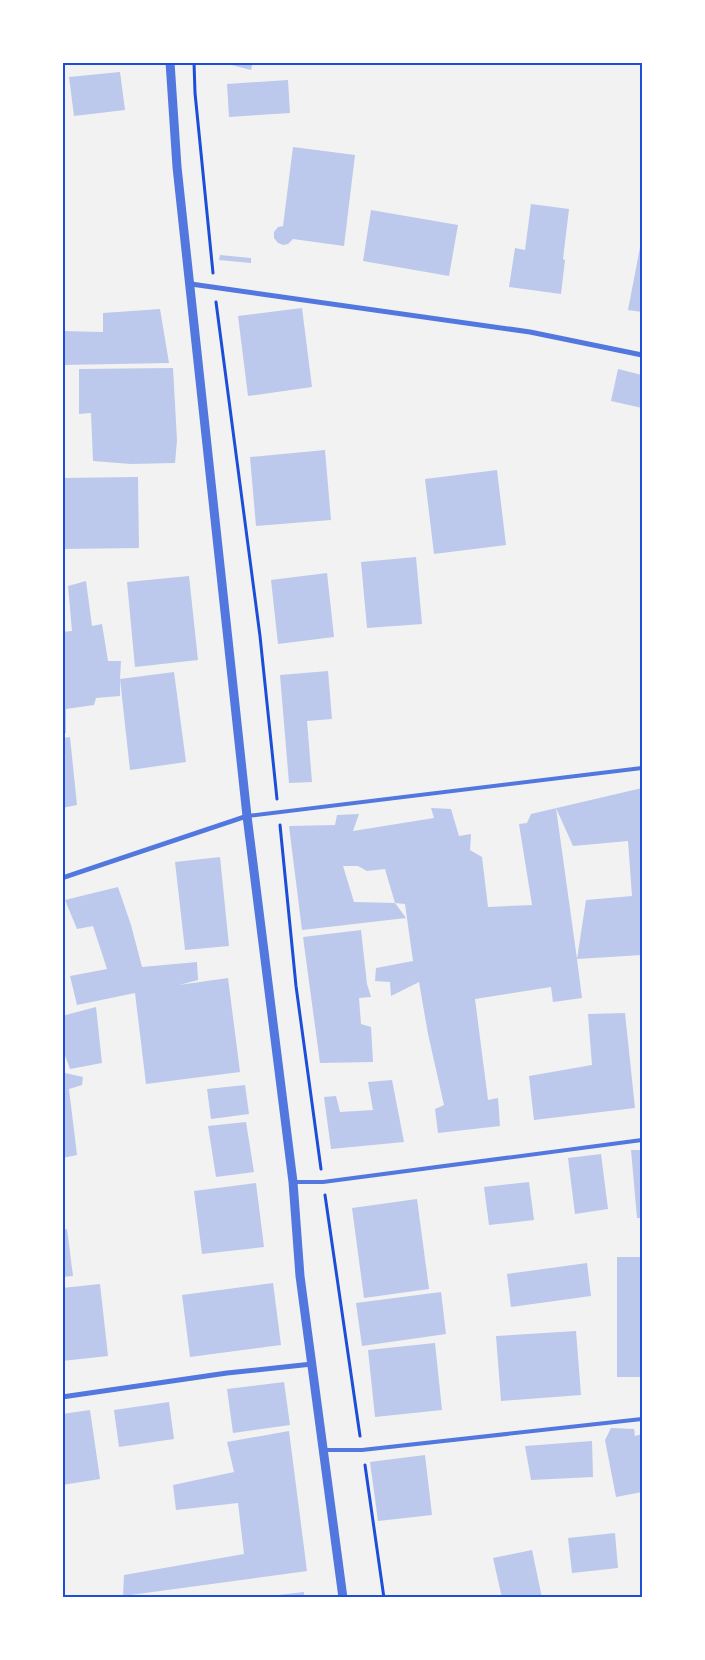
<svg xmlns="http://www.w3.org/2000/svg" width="705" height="1660" font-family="Ubuntu,sans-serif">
	<rect width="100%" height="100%" fill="#f2f2f2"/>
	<!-- building -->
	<g fill="#bdc9ec" fill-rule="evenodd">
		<polygon points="220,62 253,62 251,70"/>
		<polygon points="120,72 125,110 74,116 69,77"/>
		<polygon points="288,80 290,113 229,117 227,84"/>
		<polygon points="293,147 355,155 344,246 293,239 288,244 283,245 278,243 274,238 274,232 278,227 283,226"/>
		<polygon points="531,204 569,209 563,259 565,260 561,294 509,287 515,248 525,250"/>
		<polygon points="371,210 458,225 449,276 363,261"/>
		<polygon points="642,237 642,312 628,310"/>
		<polygon points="220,255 251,258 251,263 219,260"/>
		<polygon points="302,308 312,387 248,396 238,316"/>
		<polygon points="160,309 169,363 62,365 62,331 103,332 103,313"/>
		<polygon points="173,368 177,440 175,463 131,464 93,461 91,413 79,414 79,369"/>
		<polygon points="618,369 642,375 642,408 611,401"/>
		<polygon points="325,450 331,520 256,526 250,457"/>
		<polygon points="497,470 506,545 434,554 425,479"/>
		<polygon points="138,477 139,548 62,549 62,478"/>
		<polygon points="416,557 422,624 367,628 361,562"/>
		<polygon points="327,573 334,637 278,644 271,580"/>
		<polygon points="189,576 198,660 135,667 127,582"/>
		<polygon points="86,581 92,626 102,624 108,661 121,661 120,679 174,672 186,762 130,770 120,679 120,696 96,698 94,705 66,709 66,733 62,733 62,632 72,631 68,586"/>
		<polygon points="328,671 332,719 307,721 312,782 289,783 280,675"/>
		<polygon points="70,737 77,805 62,808 62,738"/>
		<path d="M642,788v167l-65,4 5,39 -29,4 -2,-15 -76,12 13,101 10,-2 2,28 -62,7 -3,-24 9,-4 -16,-71 -9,-52 -28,14 -1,-14 -15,-1 1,-13 37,-7 -8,-57 -10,-1 -10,-34 -18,2 -9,-5h-15l11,36 41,1 11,15 -104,12 -13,-104 46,-1 2,-10 22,-1 -6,17 81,-13 -3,-10 20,1 8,27 12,-2 -1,16 12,7 6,50 44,-2 -13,-81 8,-1 4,-9zM556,808l17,38 55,-5 4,55 -46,4 -9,59z"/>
		<polygon points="220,857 229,946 185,950 175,862"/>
		<polygon points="118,887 131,925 142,967 197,962 198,980 179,985 228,978 240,1072 146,1084 135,993 77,1005 70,976 107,969 93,926 77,929 65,900"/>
		<polygon points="361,930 367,984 371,997 359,998 361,1024 371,1027 373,1062 320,1063 303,937"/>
		<polygon points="96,1007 102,1063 70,1069 62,1047 62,1016"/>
		<polygon points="625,1013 635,1108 534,1120 529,1076 592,1065 588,1014"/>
		<polygon points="62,1068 65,1073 83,1077 82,1085 69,1089 77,1155 62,1158"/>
		<polygon points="392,1080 404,1142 331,1149 324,1097 336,1096 340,1112 373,1110 368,1082"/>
		<polygon points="245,1085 249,1114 211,1119 207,1089"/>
		<polygon points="246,1122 254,1172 216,1177 208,1126"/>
		<polygon points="631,1150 642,1150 642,1218 637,1218"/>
		<polygon points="601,1154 608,1209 575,1214 568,1158"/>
		<polygon points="529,1182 534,1220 489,1225 484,1187"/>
		<polygon points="256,1183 264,1247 202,1254 194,1191"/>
		<polygon points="417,1199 429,1289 364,1298 352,1208"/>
		<polygon points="67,1229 73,1276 62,1277 62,1230"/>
		<rect x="617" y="1257" width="25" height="120"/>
		<polygon points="587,1263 591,1296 511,1307 507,1274"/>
		<polygon points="273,1283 281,1345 190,1357 182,1295"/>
		<polygon points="100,1284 108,1356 62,1361 62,1288"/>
		<polygon points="441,1292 446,1334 362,1346 356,1303"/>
		<polygon points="576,1331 581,1395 501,1401 496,1336"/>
		<polygon points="435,1343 442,1410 375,1417 368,1350"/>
		<polygon points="284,1382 290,1425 233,1433 227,1389"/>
		<polygon points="169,1402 174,1439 119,1447 114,1410"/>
		<polygon points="90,1410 100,1479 62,1485 62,1414"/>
		<polygon points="611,1428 634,1429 635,1436 642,1434 642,1492 616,1497 605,1440"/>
		<polygon points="289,1431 307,1571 123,1596 124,1575 244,1554 238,1503 176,1510 173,1485 234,1472 227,1442"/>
		<polygon points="592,1441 593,1477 531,1480 525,1446"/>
		<polygon points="425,1455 432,1515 378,1521 370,1462"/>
		<polygon points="615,1533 618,1568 572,1573 568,1538"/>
		<polygon points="532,1550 542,1598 502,1598 493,1558"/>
		<polygon points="304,1592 304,1598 269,1598 269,1596"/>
	</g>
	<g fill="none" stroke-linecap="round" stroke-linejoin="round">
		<!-- path -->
		<g stroke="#1d4ed8" stroke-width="3">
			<polyline points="194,62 195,93 213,273"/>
			<polyline points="216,302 260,636 277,799"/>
			<polyline points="280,825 296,986 321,1169"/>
			<polyline points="325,1195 360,1436"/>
			<polyline points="365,1465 384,1598"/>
		</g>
		<!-- service -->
		<g stroke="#5277de" stroke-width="4">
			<polyline points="247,816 642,768"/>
			<polyline points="293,1182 323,1182 642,1140"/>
			<polyline points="324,1450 362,1450 642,1419"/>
		</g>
		<!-- minor -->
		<g stroke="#5277de" stroke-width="5">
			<polyline points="191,284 530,332 642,355"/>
			<polyline points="62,878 247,816"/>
			<polyline points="62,1397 227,1373 312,1364"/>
		</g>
		<!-- tertiary -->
		<polyline stroke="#5277de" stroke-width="9" points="170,62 177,167 247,816 293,1182 300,1276 343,1598"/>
	</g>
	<!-- border -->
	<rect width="705" height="1660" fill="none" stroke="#ffffff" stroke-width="128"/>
	<rect x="64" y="64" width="577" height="1532" fill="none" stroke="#1d4ed8" stroke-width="2"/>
</svg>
